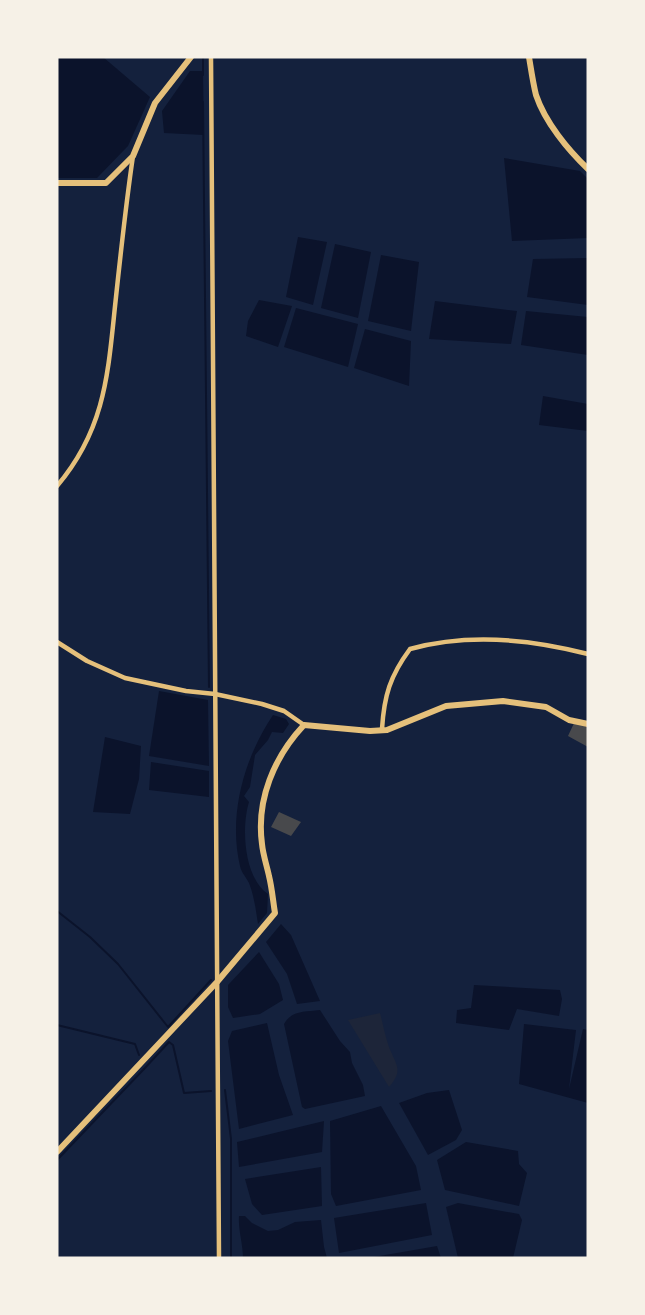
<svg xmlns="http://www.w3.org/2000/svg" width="645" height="1315" font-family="'Fira Sans Condensed',sans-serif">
	<rect width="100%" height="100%" fill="#14213d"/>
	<!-- green -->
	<path fill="#1d2539" d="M380,1013c3,11 5,23 9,34 7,18 15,23 0,40l-41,-67z"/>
	<!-- water -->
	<g fill="#0b132b">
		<polygon points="57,57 103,57 150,97 128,146 97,178 57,178"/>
		<polygon points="190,71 203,71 204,135 164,133 162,111"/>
		<polygon points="504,158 580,171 588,179 588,238 512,241"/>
		<polygon points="298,237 327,242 313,305 286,297"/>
		<polygon points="335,244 371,252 358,318 321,308"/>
		<polygon points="381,255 419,262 411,331 368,321"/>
		<polygon points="588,258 588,305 527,297 533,259"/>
		<polygon points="259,300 292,306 278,347 246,336 248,321"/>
		<polygon points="435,301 517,311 511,344 429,339"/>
		<polygon points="296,308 358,324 348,367 284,347"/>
		<polygon points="526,311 588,317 588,355 521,345"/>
		<polygon points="365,329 411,341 409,386 354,368"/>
		<polygon points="543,396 588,404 588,431 539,425"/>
		<polygon points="159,691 208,700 209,766 149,756"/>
		<path d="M273,715l13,4 3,5 -6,9 -11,-1 -4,8 -13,15 -5,32 -6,9 5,6c-8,26 -5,76 19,92l-1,19 -9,11c-2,-13 -4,-29 -9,-41 -3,-6 -8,-11 -9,-17 -12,-51 4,-108 33,-151z"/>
		<polygon points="105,737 141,746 139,779 130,814 93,812"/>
		<polygon points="151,762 209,771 209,797 149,790"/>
		<polygon points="281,924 291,935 320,1001 297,1004 287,974 266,942"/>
		<polygon points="259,952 279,984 283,1000 260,1014 233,1018 228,1007 228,985"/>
		<polygon points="474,985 560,990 562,999 559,1016 517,1009 509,1030 456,1023 457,1010 471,1008"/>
		<path d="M320,1010l20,31 10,11 2,11 11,22 2,11 -60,13 -3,-2 -18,-83c8,-14 21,-12 36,-14z"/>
		<polygon points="267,1023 279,1075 293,1115 239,1129 228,1041 232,1031"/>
		<polygon points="524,1024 576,1030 569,1089 583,1029 588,1030 588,1103 519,1084"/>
		<polygon points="449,1090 462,1130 456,1140 428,1155 399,1103 427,1093"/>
		<polygon points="381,1106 416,1166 421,1190 336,1206 331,1194 330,1121"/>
		<polygon points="324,1121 322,1152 239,1167 237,1142"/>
		<polygon points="466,1142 518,1151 519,1164 527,1173 519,1206 445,1190 437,1160"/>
		<polygon points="321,1167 322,1206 262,1215 252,1204 245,1179"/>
		<polygon points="426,1203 432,1235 339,1253 334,1218"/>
		<polygon points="458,1203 519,1214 522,1220 513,1258 458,1258 446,1207"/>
		<path d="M239,1216h6l7,7 16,8 10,-1 17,-8 26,-2 3,27 3,11h-84c0,-14 -5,-28 -4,-42z"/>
		<polygon points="437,1246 441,1258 368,1258"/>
	</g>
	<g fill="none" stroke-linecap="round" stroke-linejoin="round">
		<!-- stream -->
		<g stroke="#0b132b" stroke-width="2">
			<polyline points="203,57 203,75"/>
			<polyline points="203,102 209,687"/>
			<polyline points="57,911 90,937 118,964 168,1027 211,980"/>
			<polyline points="57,1025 135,1044 139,1055"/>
			<polyline points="144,1069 169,1042 173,1045 184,1093 211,1091"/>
			<polyline points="225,1090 231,1139 231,1258"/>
			<polyline points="57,1160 144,1069"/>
		</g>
	</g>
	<!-- building -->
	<g fill="#48494c">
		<polygon points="575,721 588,727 588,747 568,736"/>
		<polygon points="279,812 301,822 291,836 271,827"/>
	</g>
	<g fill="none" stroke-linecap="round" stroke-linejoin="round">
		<!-- minor -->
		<g stroke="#e5c07b" stroke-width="4.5">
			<polyline points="211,57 219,1258"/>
			<path d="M57,486c50,-59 51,-116 59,-189 5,-47 10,-94 17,-141"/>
			<polyline points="57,642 87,661 125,678 186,691 215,694 262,704 284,711 304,725"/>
			<path d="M382,729c2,-33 8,-53 28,-80 58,-16 120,-10 178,5"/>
		</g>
		<!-- tertiary -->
		<g stroke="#e5c07b" stroke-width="6">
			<path d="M529,57c2,12 4,26 7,38 9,27 32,55 52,74"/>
			<polyline points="57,183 106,183 133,156 155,103 191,57"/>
			<path d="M57,1152l160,-170 58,-69c-2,-12 -3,-25 -6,-37 -2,-10 -6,-21 -7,-32 -6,-44 12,-87 42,-119l66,6 17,-1 59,-24 57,-5 43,6 23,13 19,4"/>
		</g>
	</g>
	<!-- border -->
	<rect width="645" height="1315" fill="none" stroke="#f6f1e7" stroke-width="117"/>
</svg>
